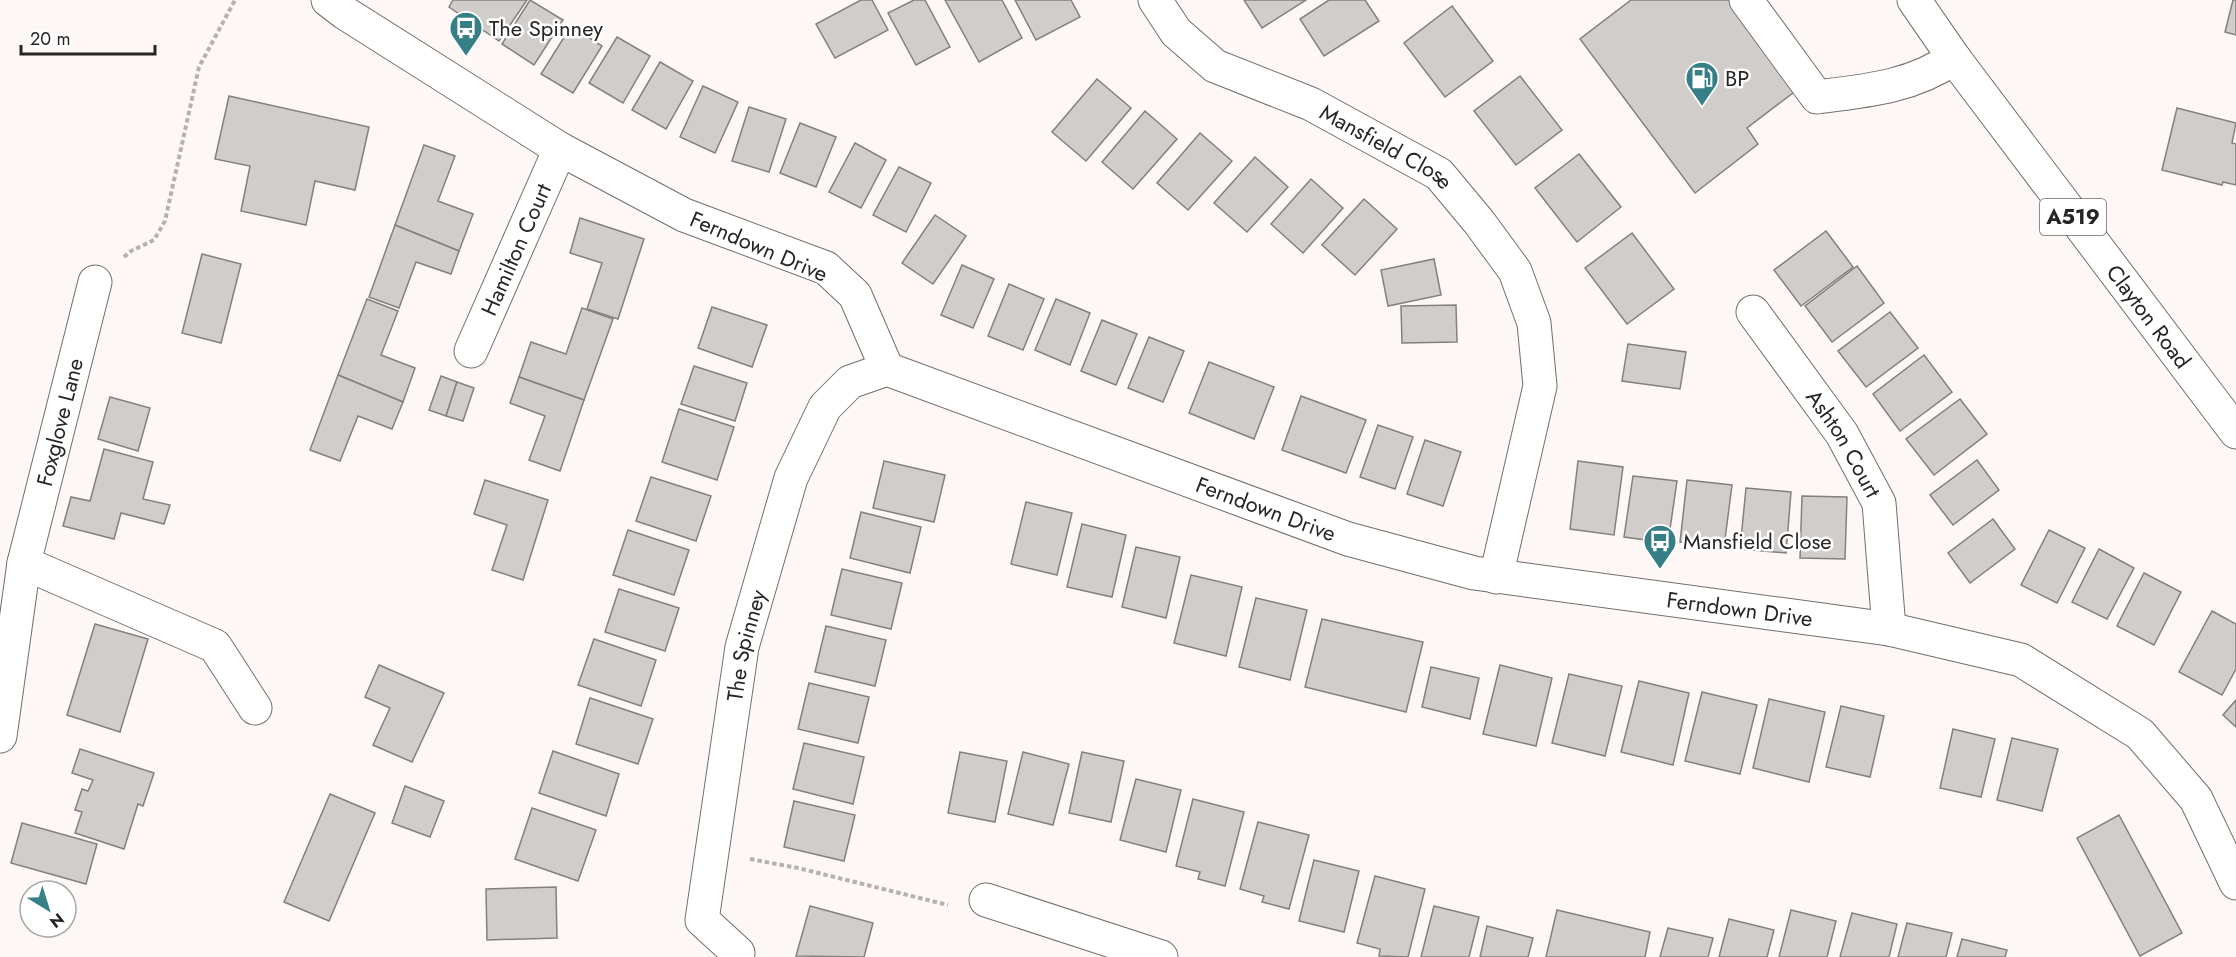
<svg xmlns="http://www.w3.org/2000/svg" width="2236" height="957" font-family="Jost,sans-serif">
	<rect width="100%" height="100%" fill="#fdf8f5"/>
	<!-- building -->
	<g fill="#d1cdca" stroke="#84807d" stroke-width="1.5">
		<polygon points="453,0 527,0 499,41 449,7"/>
		<polygon points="530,0 563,20 534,65 502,44"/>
		<polygon points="861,0 872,0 888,30 835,58 816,24"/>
		<polygon points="914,0 925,0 950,47 916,65 888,13"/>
		<polygon points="945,0 1002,0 1022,38 979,62"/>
		<polygon points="1015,0 1071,0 1080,17 1036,40"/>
		<polygon points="1244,0 1306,0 1262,28"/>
		<polygon points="1329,0 1365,0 1379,21 1324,56 1300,19"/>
		<polygon points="1631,0 1737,0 1802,86 1747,128 1758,144 1695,193 1580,39"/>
		<polygon points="2233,0 2236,0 2236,35 2225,32"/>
		<polygon points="1452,6 1493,61 1445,97 1404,43"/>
		<polygon points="571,26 602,46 573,93 541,74"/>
		<polygon points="617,37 650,56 623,103 589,83"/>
		<polygon points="660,62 693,81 666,129 632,110"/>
		<polygon points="1520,76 1562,130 1516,165 1474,111"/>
		<polygon points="1097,79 1131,108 1086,161 1052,132"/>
		<polygon points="703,86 738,102 715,153 680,137"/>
		<polygon points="229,96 369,127 355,190 315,181 306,225 241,211 250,166 215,159"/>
		<polygon points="749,107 786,119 769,172 732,161"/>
		<polygon points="2177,108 2236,123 2232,143 2236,144 2236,185 2223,182 2222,185 2162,170"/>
		<polygon points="1145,111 1177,139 1133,189 1102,162"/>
		<polygon points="800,123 836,137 816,187 780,173"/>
		<polygon points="1200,133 1232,161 1188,210 1157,183"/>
		<polygon points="855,143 886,160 861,208 829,192"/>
		<polygon points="424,145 455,156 438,201 473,214 459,251 395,225"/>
		<polygon points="1579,154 1621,207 1577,242 1535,188"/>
		<polygon points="1255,157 1288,187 1247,232 1214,203"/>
		<polygon points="899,167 931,183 906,232 873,215"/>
		<polygon points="1311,179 1343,208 1303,253 1271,224"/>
		<polygon points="1364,199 1397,229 1355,275 1322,245"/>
		<polygon points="935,215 966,236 933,284 902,263"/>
		<polygon points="580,218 644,239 618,319 587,309 602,263 570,253"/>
		<polygon points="395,225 459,251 451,274 416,262 399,308 369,297"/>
		<polygon points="1826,231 1853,267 1801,306 1774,270"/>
		<polygon points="1632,233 1674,289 1627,324 1585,268"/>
		<polygon points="202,254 241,264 221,343 182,333"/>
		<polygon points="1434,259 1441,295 1388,306 1381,270"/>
		<polygon points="962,265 994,279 973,328 941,315"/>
		<polygon points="1857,266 1884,303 1832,342 1805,306"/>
		<polygon points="1009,284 1044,299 1023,350 988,336"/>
		<polygon points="367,299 398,311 381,355 415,368 403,402 338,375"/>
		<polygon points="1056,299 1090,313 1070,365 1035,350"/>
		<polygon points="1456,305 1457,342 1402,343 1401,306"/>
		<polygon points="712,307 767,325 752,367 698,348"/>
		<polygon points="582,308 613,319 584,400 519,377 531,342 566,354"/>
		<polygon points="1890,312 1918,348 1866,387 1838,351"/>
		<polygon points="1102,320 1137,334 1116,385 1081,371"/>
		<polygon points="1149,337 1184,351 1163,402 1128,388"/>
		<polygon points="1628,344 1686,352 1680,389 1622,381"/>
		<polygon points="1924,355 1952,392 1900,431 1873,394"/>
		<polygon points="1209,362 1274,387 1254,439 1189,413"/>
		<polygon points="694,366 747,383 735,421 681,404"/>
		<polygon points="338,375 403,402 392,429 358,416 340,461 310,450"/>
		<polygon points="441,376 457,382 446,416 429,410"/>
		<polygon points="519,377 584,400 560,471 529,460 545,416 510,403"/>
		<polygon points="457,382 474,388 463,421 446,416"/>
		<polygon points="1301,396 1366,420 1346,473 1282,450"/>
		<polygon points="110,397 150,408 138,451 98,439"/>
		<polygon points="1960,399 1987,434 1934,475 1906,439"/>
		<polygon points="679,409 734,427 717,480 662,462"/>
		<polygon points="1378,425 1413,437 1395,489 1360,477"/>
		<polygon points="1425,440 1461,452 1443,506 1407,494"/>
		<polygon points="104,449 153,462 143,499 170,505 164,524 121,513 114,539 63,526 71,497 90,501"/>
		<polygon points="1977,460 1999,490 1953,525 1930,495"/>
		<polygon points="884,461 945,475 934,522 873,508"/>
		<polygon points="1578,461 1623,467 1614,535 1570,529"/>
		<polygon points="1633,476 1677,481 1668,543 1624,537"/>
		<polygon points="651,477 711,496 696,541 636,521"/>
		<polygon points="485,480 548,500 523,580 492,570 507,525 474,514"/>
		<polygon points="1687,480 1732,485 1724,547 1680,542"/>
		<polygon points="1746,488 1791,492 1786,553 1740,549"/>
		<polygon points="1802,496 1847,497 1845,559 1800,558"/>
		<polygon points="1026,502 1072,513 1057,575 1011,564"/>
		<polygon points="861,512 921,527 910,573 850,558"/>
		<polygon points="1993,519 2015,549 1970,583 1948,553"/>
		<polygon points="1082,524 1126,535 1112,597 1067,587"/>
		<polygon points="628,530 689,550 674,595 613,575"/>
		<polygon points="2049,530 2085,548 2057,603 2021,585"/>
		<polygon points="1136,547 1180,557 1166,618 1122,607"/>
		<polygon points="2099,549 2134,568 2107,619 2072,602"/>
		<polygon points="842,569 902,583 891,629 831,615"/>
		<polygon points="2144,573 2181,592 2154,645 2117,626"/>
		<polygon points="1191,575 1242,587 1226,656 1174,643"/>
		<polygon points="619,589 679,608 665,651 605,632"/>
		<polygon points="1256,598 1307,610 1290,680 1239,667"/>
		<polygon points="2212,611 2236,624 2236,669 2222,695 2179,672"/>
		<polygon points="1322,619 1423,642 1406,712 1305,687"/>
		<polygon points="95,624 148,639 120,732 67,715"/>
		<polygon points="826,626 886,640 875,686 815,672"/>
		<polygon points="594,639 656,660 641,706 578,685"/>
		<polygon points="379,665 444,693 412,762 373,745 390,708 365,697"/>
		<polygon points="1500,665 1552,678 1536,746 1483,734"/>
		<polygon points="1431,667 1479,678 1470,719 1422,707"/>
		<polygon points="1569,674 1622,686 1605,756 1552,743"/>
		<polygon points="1639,681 1689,693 1673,765 1621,752"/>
		<polygon points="809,683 869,697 858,743 798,729"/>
		<polygon points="1702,692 1757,705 1740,774 1685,761"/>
		<polygon points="590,698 653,719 638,764 576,744"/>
		<polygon points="1769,699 1825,712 1809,782 1753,768"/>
		<polygon points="2236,700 2236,727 2223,715"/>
		<polygon points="1841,706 1884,716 1870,777 1826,767"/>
		<polygon points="1953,729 1995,739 1981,797 1940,788"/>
		<polygon points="2012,738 2058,749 2042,811 1997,800"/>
		<polygon points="804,743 864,757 853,804 793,789"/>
		<polygon points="80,749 154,773 143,806 138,804 124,849 75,833 82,812 75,810 82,789 88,791 93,780 72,773"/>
		<polygon points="553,751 619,774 606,816 539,793"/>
		<polygon points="960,752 1007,761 995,822 948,813"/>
		<polygon points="1023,752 1069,764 1053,825 1008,814"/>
		<polygon points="1082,752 1124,761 1111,822 1069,813"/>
		<polygon points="1136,779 1181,790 1166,852 1120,840"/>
		<polygon points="405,786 444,801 430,837 392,823"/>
		<polygon points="330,794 375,813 329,921 284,902"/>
		<polygon points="1193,799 1244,812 1225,886 1198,879 1200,872 1176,866"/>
		<polygon points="794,801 855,815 844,861 784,847"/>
		<polygon points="532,808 596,830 578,881 515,859"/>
		<polygon points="2119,815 2182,933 2140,956 2077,838"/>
		<polygon points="1258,822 1309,835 1289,909 1262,902 1264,896 1240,889"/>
		<polygon points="22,823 97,844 86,884 11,863"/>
		<polygon points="1314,860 1359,871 1344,932 1299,921"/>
		<polygon points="1375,876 1425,889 1408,957 1379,956 1380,949 1357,943"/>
		<polygon points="556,887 557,938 487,940 486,889"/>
		<polygon points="810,906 873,923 864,957 796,956"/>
		<polygon points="1434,906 1479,917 1469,957 1421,957"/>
		<polygon points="1557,910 1650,932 1645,957 1546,957"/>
		<polygon points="1791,910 1836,921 1827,957 1779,957"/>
		<polygon points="1852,913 1897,924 1889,957 1840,957"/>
		<polygon points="1729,919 1774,930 1767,957 1719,957"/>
		<polygon points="1907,923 1952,933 1946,957 1898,957"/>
		<polygon points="1487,926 1533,938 1528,957 1480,957"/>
		<polygon points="1668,928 1713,938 1708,957 1660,957"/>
		<polygon points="1962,939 2007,950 2005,957 1957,957"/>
	</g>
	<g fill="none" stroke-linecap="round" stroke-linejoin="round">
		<!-- minor casing -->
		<g stroke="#726e6b" stroke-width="35">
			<g id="minor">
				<path id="s1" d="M328,0l17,13 215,136 124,66 142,53 29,27 32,74 461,170 126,34 415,56 132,31 119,74 56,65 40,84"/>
				<path id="s2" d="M1155,0l21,32 39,34 96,38 128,70 40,48 36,49 19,52 6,63 -44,191"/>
				<path d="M1746,0l71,97c49,-6 95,-10 137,-39"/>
				<path id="s3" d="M1753,312l89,122 37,69 10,126"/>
				<path id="s4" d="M471,351l89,-202"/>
				<polyline points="24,563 215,646 255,708"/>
				<path id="s5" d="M0,736l24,-173 71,-281"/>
				<polyline points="986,900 1161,957"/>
				<path id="s6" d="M738,953l-36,-33 40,-273 49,-169 34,-71 25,-25 37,-13"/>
			</g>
		</g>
		<!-- major casing -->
		<g stroke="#726e6b" stroke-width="35">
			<g id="major">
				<path id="s7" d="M1914,0l40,58 282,374"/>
			</g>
		</g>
		<!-- path -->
		<g stroke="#b5b1af" stroke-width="4" stroke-dasharray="4.5 3" stroke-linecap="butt">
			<polyline points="124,257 131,251 154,240 165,221 199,67 235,0"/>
			<polyline points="750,859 798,868 948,905"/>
		</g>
		<!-- minor -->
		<use href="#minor" stroke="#fff" stroke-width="33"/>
		<!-- major -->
		<use href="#major" stroke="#fff" stroke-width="33"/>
	</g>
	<!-- icons -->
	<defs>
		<g id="bus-pin" transform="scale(1.725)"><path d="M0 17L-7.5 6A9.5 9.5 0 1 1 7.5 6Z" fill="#377f87" stroke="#fff"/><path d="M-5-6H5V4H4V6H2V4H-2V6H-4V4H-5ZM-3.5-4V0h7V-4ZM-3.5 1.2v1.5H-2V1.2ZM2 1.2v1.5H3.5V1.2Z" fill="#fff"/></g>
		<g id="fuel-pin" transform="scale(1.725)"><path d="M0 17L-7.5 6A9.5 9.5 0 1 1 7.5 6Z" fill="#377f87" stroke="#fff"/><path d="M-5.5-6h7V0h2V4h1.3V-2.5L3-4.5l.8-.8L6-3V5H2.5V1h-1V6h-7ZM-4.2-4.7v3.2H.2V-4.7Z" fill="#fff"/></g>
	</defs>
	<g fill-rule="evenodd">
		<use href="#bus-pin" x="466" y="28"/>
		<use href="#fuel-pin" x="1702" y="78"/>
		<use href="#bus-pin" x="1660" y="541"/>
	</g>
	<g text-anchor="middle" stroke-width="5" stroke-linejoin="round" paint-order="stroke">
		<!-- shield labels -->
		<rect fill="#fff" stroke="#686666" stroke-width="1.5" x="2040" y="199" width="66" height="36" rx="4.5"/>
		<g font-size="21" font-weight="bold" fill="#272524">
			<text x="2073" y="224">A519</text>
		</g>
		<!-- poi labels -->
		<g font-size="22" fill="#272524" stroke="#fff" text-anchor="start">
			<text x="489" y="36">The Spinney</text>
			<text x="1725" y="86">BP</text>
			<text x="1683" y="549">Mansfield Close</text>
		</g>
		<!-- street labels -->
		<g font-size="22" fill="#272524" stroke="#fff">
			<text dy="8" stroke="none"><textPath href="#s2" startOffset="280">Mansfield Close</textPath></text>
			<text transform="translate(759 246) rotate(23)" y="8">Ferndown Drive</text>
			<text dy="8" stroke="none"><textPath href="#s4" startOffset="111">Hamilton Court</textPath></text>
			<text dy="8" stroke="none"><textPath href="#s7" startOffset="394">Clayton Road</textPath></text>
			<text dy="8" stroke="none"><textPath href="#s5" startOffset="320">Foxglove Lane</textPath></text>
			<text dy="8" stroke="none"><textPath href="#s3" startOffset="160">Ashton Court</textPath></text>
			<text dy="8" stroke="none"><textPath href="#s1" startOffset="1092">Ferndown Drive</textPath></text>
			<text dy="8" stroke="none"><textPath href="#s1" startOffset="1578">Ferndown Drive</textPath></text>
			<text dy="8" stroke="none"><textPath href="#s6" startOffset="327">The Spinney</textPath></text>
		</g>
	</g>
	<!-- north arrow -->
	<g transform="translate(48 909) rotate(142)"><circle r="28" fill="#ffffff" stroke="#a9a8a7" stroke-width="1.5"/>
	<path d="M0-4.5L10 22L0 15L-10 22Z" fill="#377f87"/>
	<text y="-9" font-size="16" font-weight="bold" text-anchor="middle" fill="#272524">N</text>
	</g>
	<!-- scale -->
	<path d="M21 45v9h134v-9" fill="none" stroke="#272524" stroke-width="3"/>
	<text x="30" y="45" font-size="18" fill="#272524" stroke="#ffffff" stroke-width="4.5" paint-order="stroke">20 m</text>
</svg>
